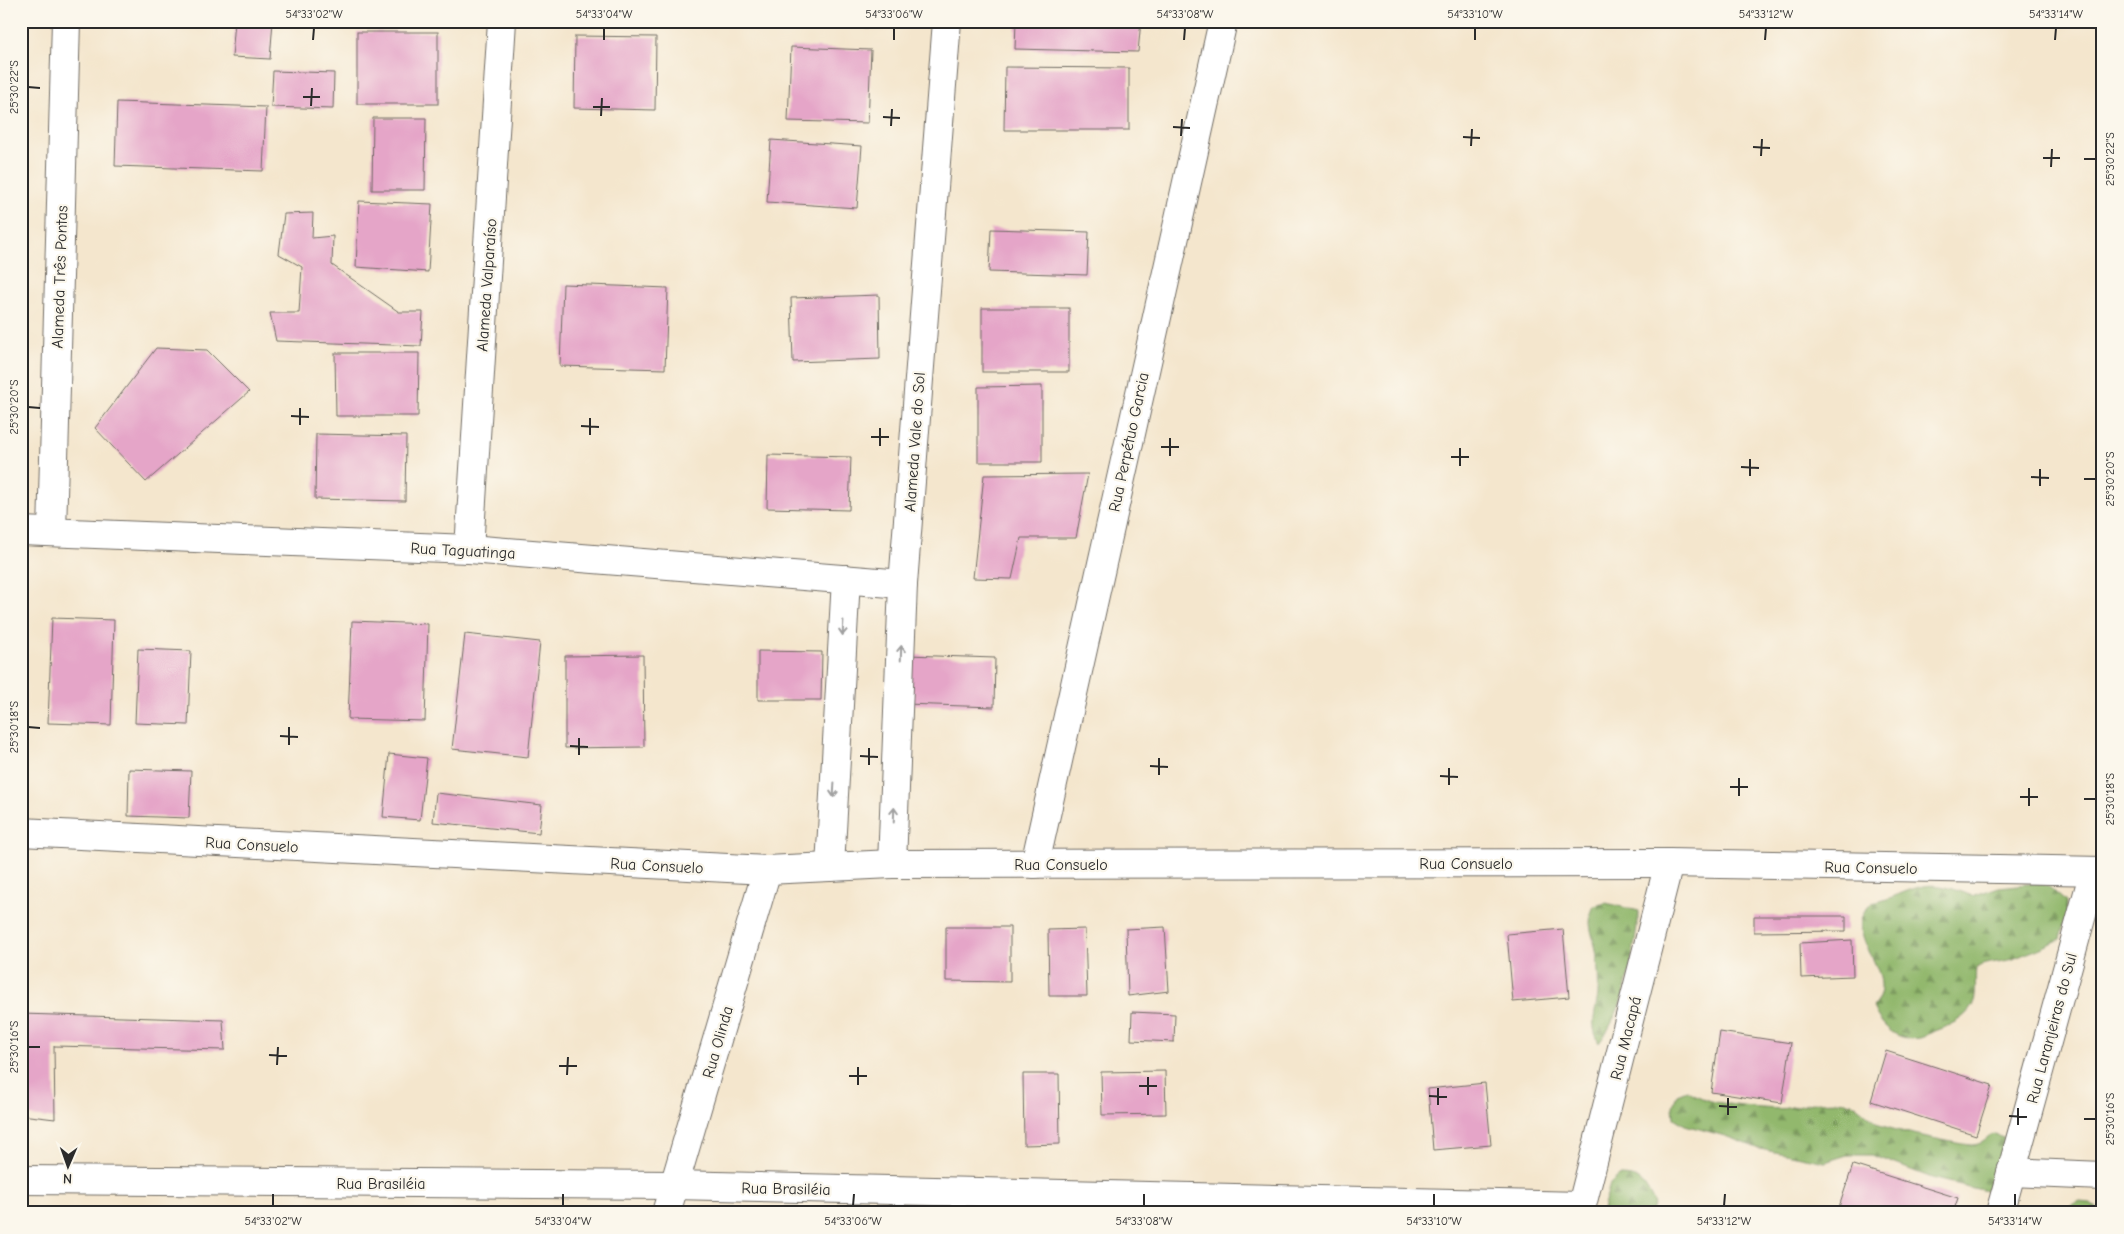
<svg xmlns="http://www.w3.org/2000/svg" width="2124" height="1234" font-family="'Comic Neue',sans-serif">
	<defs>
		<pattern id="forest-firs" width="22" height="20" patternUnits="userSpaceOnUse" patternTransform="scale(1.25)"><rect width="22" height="20" fill="#92b86d"/><path d="M5 1l3.5 6h-7zM16 11l3.5 6h-7z" fill="#77965a"/></pattern>
	</defs>
	<rect width="100%" height="100%" fill="#fbf7ec"/>
	<filter id="ink" filterUnits="userSpaceOnUse"><feTurbulence type="fractalNoise" baseFrequency=".02" numOctaves="2"/><feDisplacementMap in="SourceGraphic" scale="10" xChannelSelector="R" yChannelSelector="G"/><feConvolveMatrix kernelMatrix="1 2 1 2 8 2 1 2 1" color-interpolation-filters="sRGB"/></filter>
	<filter id="wash" filterUnits="userSpaceOnUse"><feTurbulence type="fractalNoise" baseFrequency=".0096" numOctaves="4" result="noise"/><feDisplacementMap in="SourceGraphic" scale="20" xChannelSelector="R" yChannelSelector="G"/><feGaussianBlur stdDeviation="1.12" result="paint"/><feColorMatrix in="noise" values="0 0 0 0 0 0 0 0 0 0 0 0 0 0 0 0 0 1.4 0 .05"/><feComposite in="paint" operator="in"/></filter>
	<g filter="url(#wash)">
		<rect width="100%" height="100%" fill="#f4e6cd"/>
		<!-- forest -->
		<g fill="url(#forest-firs)" stroke="#5e724c">
			<path d="M2037,883l11,3 18,16v14l-6,23c-15,8 -30,13 -45,19 -13,5 -26,3 -39,10 -2,13 2,27 -4,38 -8,14 -24,20 -38,25 -4,2 -9,6 -14,7 -22,4 -39,-11 -47,-31 24,-28 -13,-56 -12,-84 0,-8 6,-15 11,-20 18,-3 33,-13 51,-17 16,-3 35,4 49,10l27,-9z"/>
			<path d="M1606,903l33,8c-6,44 -12,96 -40,132 -10,-20 -3,-29 -1,-49 1,-11 0,-24 -1,-35 -1,-21 -13,-34 -3,-53z"/>
			<path d="M1687,1090c7,4 13,8 21,10 11,4 69,11 79,8 19,-4 44,-10 64,-5 10,3 20,17 30,22 5,4 86,21 92,20 9,-1 13,-5 19,-11l11,4 5,11 -13,33 -9,9 -54,-13 -60,-23h-25l-22,7 -65,-13 -35,-13 -40,-11 -11,-7 -1,-12 4,-12z"/>
			<path d="M1619,1176c24,0 25,8 36,28l-4,9h-49l8,-29z"/>
			<polygon points="2079,1202 2091,1203 2102,1213 2058,1213"/>
		</g>
		<g id="blocks">
			<!-- building -->
			<g fill="#e5a5c8">
				<polygon points="235,21 273,21 270,59 232,57"/>
				<polygon points="769,21 880,21 879,28 769,26"/>
				<polygon points="1016,21 1141,21 1138,52 1015,49"/>
				<rect x="357" y="32" width="81" height="72"/>
				<polygon points="575,36 656,37 655,110 574,108"/>
				<polygon points="791,47 871,50 868,123 788,121"/>
				<polygon points="1005,67 1129,68 1129,130 1004,130"/>
				<polygon points="273,71 334,73 333,109 271,107"/>
				<polygon points="117,102 266,107 263,171 115,166"/>
				<polygon points="373,118 426,118 425,190 372,190"/>
				<polygon points="771,140 862,146 857,208 767,202"/>
				<polygon points="359,201 432,204 428,272 356,267"/>
				<polygon points="313,213 312,238 333,236 332,265 399,312 423,312 421,346 276,341 270,313 299,313 302,267 279,254 284,214"/>
				<polygon points="991,229 1089,232 1087,275 989,272"/>
				<polygon points="563,284 668,288 665,369 560,366"/>
				<polygon points="879,295 880,359 793,362 791,298"/>
				<rect x="982" y="308" width="87" height="64"/>
				<polygon points="156,348 207,350 249,392 146,482 95,428"/>
				<polygon points="335,353 419,353 418,416 336,416"/>
				<polygon points="1042,386 1042,462 978,462 978,387"/>
				<polygon points="316,434 406,436 405,501 315,499"/>
				<polygon points="768,455 851,457 849,510 767,508"/>
				<polygon points="1088,474 1076,538 1021,538 1012,579 973,578 984,475"/>
				<polygon points="52,618 114,620 111,725 48,723"/>
				<polygon points="352,621 428,624 425,721 348,719"/>
				<polygon points="465,634 540,642 528,757 452,749"/>
				<polygon points="138,649 191,651 188,725 135,723"/>
				<polygon points="758,651 822,652 821,700 758,700"/>
				<polygon points="643,655 644,747 565,748 565,656"/>
				<polygon points="907,655 995,658 994,707 905,704"/>
				<polygon points="389,754 427,758 420,820 383,817"/>
				<polygon points="129,769 191,771 189,818 128,816"/>
				<polygon points="436,793 542,805 539,833 433,822"/>
				<polygon points="1754,916 1846,916 1846,931 1754,932"/>
				<polygon points="946,927 1010,927 1010,982 946,981"/>
				<polygon points="1165,927 1169,991 1128,996 1126,929"/>
				<polygon points="1085,929 1087,996 1049,996 1048,930"/>
				<polygon points="1563,929 1569,997 1513,1002 1507,934"/>
				<polygon points="1852,940 1853,976 1801,978 1800,943"/>
				<polygon points="1132,1012 1175,1014 1174,1042 1131,1040"/>
				<polygon points="21,1014 223,1020 225,1050 54,1046 55,1119 21,1115"/>
				<polygon points="1720,1032 1791,1043 1782,1103 1711,1092"/>
				<polygon points="1886,1051 1992,1085 1976,1135 1871,1101"/>
				<polygon points="1165,1071 1166,1114 1102,1115 1101,1072"/>
				<polygon points="1023,1074 1059,1074 1060,1144 1024,1145"/>
				<polygon points="1485,1083 1491,1145 1433,1150 1428,1089"/>
				<polygon points="1853,1165 1958,1198 1953,1213 1837,1213"/>
			</g>
		</g>
	</g>
	<g filter="url(#ink)">
		<use href="#blocks" fill-opacity="0" stroke="#716c64" stroke-width="1"/>
		<g fill="none" stroke-linecap="round" stroke-linejoin="round">
			<!-- street casing -->
			<g stroke="#716c64" stroke-width="30">
				<g id="street">
					<polyline points="21,531 469,549 903,584"/>
					<polyline points="52,532 66,21"/>
					<polyline points="469,549 502,21"/>
					<polyline points="21,832 767,870 892,864 1669,863 2103,871"/>
					<polyline points="892,864 903,584 947,21"/>
					<polyline points="1035,864 1223,21"/>
					<polyline points="830,867 846,579"/>
					<polyline points="2011,1172 2103,1176"/>
					<polyline points="21,1180 674,1185 1581,1206"/>
					<polyline points="666,1213 767,870"/>
					<polyline points="1580,1213 1669,863"/>
					<polyline points="2000,1213 2094,871"/>
				</g>
			</g>
			<!-- street -->
			<use href="#street" stroke="#fff" stroke-width="28"/>
		</g>
		<!-- one-way arrows -->
		<defs><path id="oneway-shaft" d="M-6 0H5M1.5-3L5.5 0L1.5 3" fill="none" stroke-width="1.6" stroke-linecap="round" stroke-linejoin="round" transform="scale(1.25)"/></defs>
		<g stroke="#a0a0a0">
			<use href="#oneway-shaft" transform="translate(843 628) rotate(93)"/>
			<use href="#oneway-shaft" transform="translate(901 653) rotate(-88)"/>
			<use href="#oneway-shaft" transform="translate(834 790) rotate(93)"/>
			<use href="#oneway-shaft" transform="translate(894 815) rotate(-88)"/>
		</g>
	</g>
	<!-- ticks -->
	<path fill="none" stroke="#2b2b2b" stroke-width="2" d="M313,40l1,-12M604,40v-12M894,40v-12M1184,40l1,-12M1475,40v-12M1765,40l1,-12M2055,40l1,-12M28,87l12,1M303,97h17M311,106l1,-18M593,107h17M601,116l1,-18M883,117l17,1M891,126l1,-17M1173,127l17,1M1181,136l1,-17M1463,137l17,1M1471,146l1,-17M1753,147l17,1M1761,156l1,-17M2043,158h17M2084,159h12M2051,167l1,-18M28,407l12,1M291,416l18,1M300,425v-17M581,426l18,1M590,435v-17M871,437h18M880,446v-18M1161,447h18M1170,456v-18M1451,457h18M1460,466v-18M1741,467l18,1M1750,476v-17M2031,477l18,1M2084,479h12M2040,486v-17M28,727l12,1M280,736l18,1M289,745v-18M570,746l18,1M579,755v-17M860,756l18,1M869,765v-17M1150,766l18,1M1159,775v-17M1440,776l18,1M1449,785v-17M1730,787h18M1739,796v-18M2020,797h18M2084,799h12M2029,806v-18M28,1047h12M269,1055l18,1M277,1065l1,-18M559,1066h18M567,1075l1,-18M849,1076h18M858,1085v-18M1139,1086h18M1148,1095v-18M1429,1096l18,1M1438,1105v-17M1719,1106l18,1M1728,1115v-17M2009,1116l18,1M2084,1119h12M2018,1125v-17M273,1206v-12M563,1206v-12M853,1206l1,-12M1144,1206v-12M1434,1206v-12M1724,1206l1,-12M2015,1206v-12"/>
	<g text-anchor="middle" stroke-width="4.5" stroke-linejoin="round" paint-order="stroke">
		<!-- street labels -->
		<g font-size="16" fill="#2b2b2b" stroke="#fbf7ec">
			<text transform="translate(59 277) rotate(-88)" y="6">Alameda Três Pontas</text>
			<text transform="translate(486 285) rotate(-86)" y="6">Alameda Valparaíso</text>
			<text transform="translate(914 442) rotate(-86)" y="6">Alameda Vale do Sol</text>
			<text transform="translate(1128 442) rotate(-78)" y="6">Rua Perpétuo Garcia</text>
			<text transform="translate(463 550) rotate(3)" y="6">Rua Taguatinga</text>
			<text transform="translate(252 844) rotate(3)" y="6">Rua Consuelo</text>
			<text x="1466" y="869">Rua Consuelo</text>
			<text x="1061" y="870">Rua Consuelo</text>
			<text transform="translate(657 865) rotate(3)" y="6">Rua Consuelo</text>
			<text transform="translate(1871 867) rotate(1)" y="6">Rua Consuelo</text>
			<text transform="translate(2051 1028) rotate(-75)" y="6">Rua Laranjeiras do Sul</text>
			<text transform="translate(1625 1038) rotate(-76)" y="6">Rua Macapá</text>
			<text transform="translate(717 1042) rotate(-74)" y="6">Rua Olinda</text>
			<text x="381" y="1189">Rua Brasiléia</text>
			<text transform="translate(786 1188) rotate(1)" y="6">Rua Brasiléia</text>
		</g>
	</g>
	<!-- margin -->
	<rect width="2124" height="1234" fill="none" stroke="#fbf7ec" stroke-width="55"/>
	<!-- north arrow -->
	<g transform="translate(68 1166) rotate(182)" stroke="#fbf7ec" stroke-width="4" paint-order="stroke">
	<path d="M0-4L9 19L0 12L-9 19Z" fill="#2b2b2b"/>
	<text y="-8" font-size="14" font-weight="bold" text-anchor="middle" fill="#2b2b2b">N</text>
	</g>
	<rect x="28" y="28" width="2068" height="1178" fill="none" stroke="#2b2b2b" stroke-width="2"/>
	<g font-size="12" text-anchor="middle" fill="#2b2b2b">
		<text x="314" y="18">54°33'02"W</text>
		<text x="604" y="18">54°33'04"W</text>
		<text x="894" y="18">54°33'06"W</text>
		<text x="1185" y="18">54°33'08"W</text>
		<text x="1475" y="18">54°33'10"W</text>
		<text x="1766" y="18">54°33'12"W</text>
		<text x="2056" y="18">54°33'14"W</text>
		<text transform="translate(14 87) rotate(-90)" y="4">25°30'22"S</text>
		<text transform="translate(2110 159) rotate(-90)" y="4">25°30'22"S</text>
		<text transform="translate(14 407) rotate(-90)" y="4">25°30'20"S</text>
		<text transform="translate(2110 479) rotate(-90)" y="4">25°30'20"S</text>
		<text transform="translate(14 727) rotate(-90)" y="4">25°30'18"S</text>
		<text transform="translate(2110 799) rotate(-90)" y="4">25°30'18"S</text>
		<text transform="translate(14 1047) rotate(-90)" y="4">25°30'16"S</text>
		<text transform="translate(2110 1119) rotate(-90)" y="4">25°30'16"S</text>
		<text x="273" y="1225">54°33'02"W</text>
		<text x="563" y="1225">54°33'04"W</text>
		<text x="853" y="1225">54°33'06"W</text>
		<text x="1144" y="1225">54°33'08"W</text>
		<text x="1434" y="1225">54°33'10"W</text>
		<text x="1724" y="1225">54°33'12"W</text>
		<text x="2015" y="1225">54°33'14"W</text>
	</g>
</svg>
